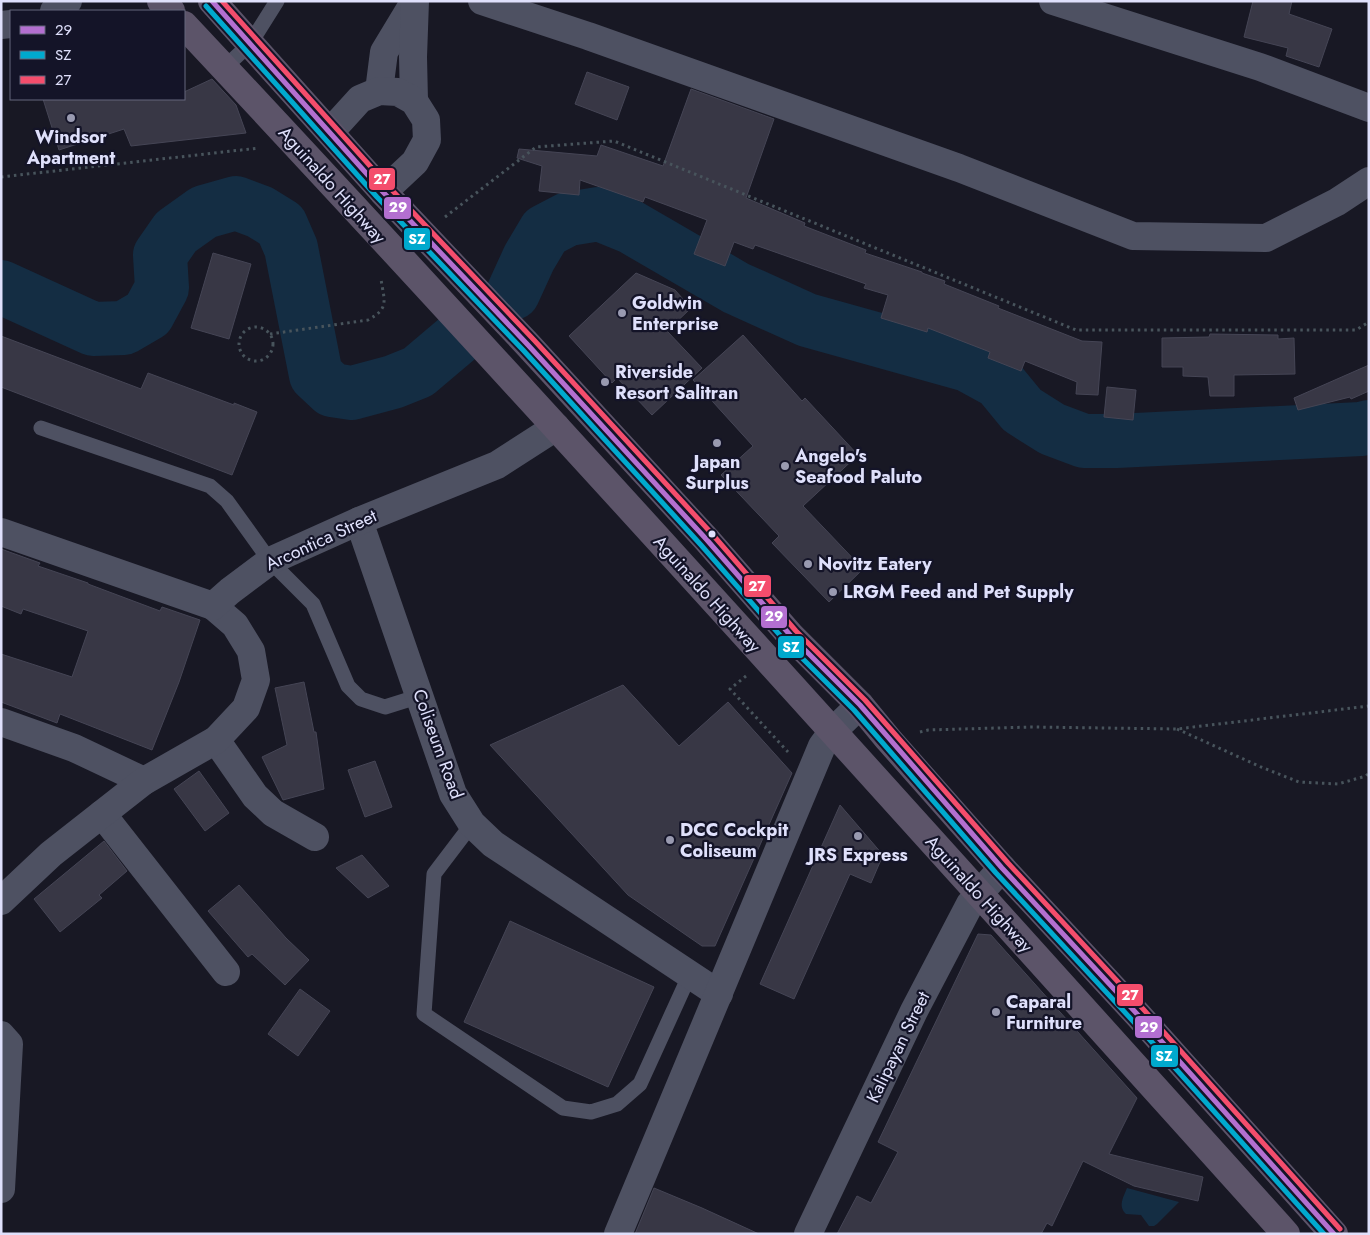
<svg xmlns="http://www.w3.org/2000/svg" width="1370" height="1235" font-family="Jost,sans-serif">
	<rect width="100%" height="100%" fill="#181824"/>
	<!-- water -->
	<path fill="#142d43" d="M1127,1188l52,14 -22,22 -3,2h-5l-8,-11 -15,-1c-8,-8 -3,-16 1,-26z"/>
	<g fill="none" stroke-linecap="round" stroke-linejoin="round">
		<!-- river -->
		<g stroke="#142d43" stroke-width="54">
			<polyline points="1,287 93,329 124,328 148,314 162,288 160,255 176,232 204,212 236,203 260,212 281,225 291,248 316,375 332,390 352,393 393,382 418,372 457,339"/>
			<polyline points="513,293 529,258 545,231 568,219 599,214 631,227 736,288 807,320 968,365 999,382 1022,410 1052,429 1084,441 1116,441 1361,429 1369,427"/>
		</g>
	</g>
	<!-- building -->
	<g fill="#383745" stroke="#454555">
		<polygon points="1253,1 1292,1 1289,14 1332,29 1319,67 1286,56 1288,48 1244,37"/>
		<polygon points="587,72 629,87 617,120 575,104"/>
		<polygon points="212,79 236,105 246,133 131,146 124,129 59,150 43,99 184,99 184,92"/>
		<polygon points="691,89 774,119 746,198 805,223 804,226 866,250 865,253 922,272 922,273 945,281 944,284 999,306 998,308 1082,341 1102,342 1098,395 1076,394 1077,382 1025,361 1021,371 988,358 990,352 928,328 927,332 881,318 888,295 864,288 866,284 755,245 753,249 734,242 725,266 694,254 707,220 645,197 643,202 580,180 579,195 539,191 542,166 517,158 519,149 597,156 601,145 663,166"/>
		<polygon points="213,253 251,264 229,339 191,328"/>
		<polygon points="636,273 675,290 691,308 667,331 702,368 652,415 617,378 612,383 569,336"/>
		<polygon points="1210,334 1278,335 1278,339 1294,338 1295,374 1234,375 1234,396 1210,396 1208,377 1183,376 1183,367 1162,367 1162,338 1209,337"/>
		<polygon points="743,335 802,401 805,398 858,455 803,506 863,569 829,602 772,543 779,536 721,475 753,446 693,380"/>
		<polygon points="1,336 141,389 148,373 234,405 234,403 257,412 232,475 1,387"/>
		<polygon points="1369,365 1369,391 1351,399 1350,397 1298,410 1294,398"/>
		<polygon points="1107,387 1136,390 1133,420 1104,417"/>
		<polygon points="1,549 40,563 38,566 88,583 88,584 160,611 162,607 200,620 179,682 152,750 60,714 57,723 1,702 1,654 72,677 88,631 23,609 21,614 1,606"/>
		<polygon points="304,682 314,732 316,732 324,789 283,800 262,757 287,745 275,688"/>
		<polygon points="623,685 679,746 728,702 792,773 715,946 702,946 628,895 490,745"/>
		<polygon points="375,761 392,807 365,817 348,770"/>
		<polygon points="199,771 229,813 205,831 174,789"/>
		<polygon points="840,805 883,855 871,883 850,874 794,999 760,984"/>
		<polygon points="104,841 127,871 99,895 102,898 60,932 34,899"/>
		<polygon points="362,855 389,886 368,898 336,868"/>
		<polygon points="239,885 286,938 309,960 285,985 252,954 248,957 208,911"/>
		<polygon points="510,921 654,987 608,1087 464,1022"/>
		<polygon points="978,934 991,935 1137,1098 1109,1154 1203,1177 1198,1201 1134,1186 1083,1161 1052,1226 1047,1223 1041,1234 837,1234 857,1196 871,1203 898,1152 878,1142"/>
		<polygon points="300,989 330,1011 298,1056 268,1034"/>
		<polygon points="654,1188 702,1208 759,1234 635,1234"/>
	</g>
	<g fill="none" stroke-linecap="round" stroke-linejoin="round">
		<!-- path -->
		<g stroke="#48545c" stroke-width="3" stroke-dasharray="2.5 4" stroke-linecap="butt">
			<polyline points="1,177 259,148"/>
			<polyline points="445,217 536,147 614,141 1076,330 1356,330 1369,322"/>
			<circle cx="256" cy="344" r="17"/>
			<path d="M270,334l98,-14c22,-12 16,-19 13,-41"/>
			<polyline points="746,676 730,689 788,752"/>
			<polyline points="1177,729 1261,767 1299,782 1338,784 1366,776 1369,773"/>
			<polyline points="920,732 928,730 1032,727 1177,729 1369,706"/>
		</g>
		<!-- service -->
		<g stroke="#4e5162" stroke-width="15">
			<polyline points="224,68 250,44 277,1"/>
			<polyline points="41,428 210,486 227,501 270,561 313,604 348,686 361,699 385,707 420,696"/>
			<polyline points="472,824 434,874 424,1014 563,1108 591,1112 617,1104 640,1084 690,974"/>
		</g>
		<!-- minor -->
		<g stroke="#4e5162" stroke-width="28">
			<polyline points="482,1 588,36 959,168 1133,236 1266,238 1337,202 1369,181"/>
			<polyline points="1053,1 1260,67 1369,108"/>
			<polyline points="54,11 68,1"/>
			<polyline points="1,25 11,24"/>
			<polyline points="379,91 384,52 413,4"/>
			<polyline points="414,101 413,57 415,1"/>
			<polyline points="330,132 360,99 379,91 398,92 414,101 426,120 427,140 415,162 383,192"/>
			<polyline points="359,521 453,794 472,824 493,844 719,994"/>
			<polyline points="1,722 74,748 144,781"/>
			<polyline points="216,740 255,796 273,813 315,837"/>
			<polyline points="102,814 226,972"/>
			<polyline points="1,901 51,854 144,781 216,740 246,708 256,680 251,651 235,625 213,606"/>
			<polyline points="1,1035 9,1044 1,1189"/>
			<polyline points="618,1234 822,746 833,731 860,705"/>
			<polyline points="808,1234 914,1011 970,904 1002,868"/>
		</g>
		<!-- tertiary -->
		<polyline stroke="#4e5162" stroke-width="28" points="1,532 213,606 230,591 270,561 359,521 497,465 556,427"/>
		<!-- trunk -->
		<g stroke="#5c5469" stroke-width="28">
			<polyline points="161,1 171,11"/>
			<polyline points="212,1 383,192 528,345 707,540 791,636 860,705 888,739 1002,868 1138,1015 1334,1234"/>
			<path d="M184,25c373,398 737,804 1102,1209"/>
		</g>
		<!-- bus-1 casing -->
		<g stroke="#141428" stroke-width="9">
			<polyline id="bus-1" points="212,1 383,192 528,345 707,540 791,636 860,705 1002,868 1138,1015 1334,1234"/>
		</g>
		<!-- bus-2 casing -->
		<g stroke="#141428" stroke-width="9">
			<polyline id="bus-2" points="206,6 377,197 523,350 701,545 785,641 854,710 996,873 1132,1020 1324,1234"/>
		</g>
		<!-- bus-3 casing -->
		<g stroke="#141428" stroke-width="9">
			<polyline id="bus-3" points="222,1 389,187 534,340 713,535 796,631 865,700 1008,863 1144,1010 1340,1229"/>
		</g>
		<!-- bus-1 -->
		<use href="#bus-1" stroke="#b36fd0" stroke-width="5"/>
		<!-- bus-2 -->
		<use href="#bus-2" stroke="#00a9ce" stroke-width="5"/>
		<!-- bus-3 -->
		<use href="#bus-3" stroke="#f44d6c" stroke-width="5"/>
	</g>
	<!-- markers -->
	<g fill="#999ab0" stroke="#141428" stroke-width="2">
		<circle cx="71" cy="118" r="5"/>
		<circle cx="622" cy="313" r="5"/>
		<circle cx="605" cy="382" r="5"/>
		<circle cx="717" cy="443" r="5"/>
		<circle cx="785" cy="466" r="5"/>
		<circle cx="808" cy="564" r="5"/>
		<circle cx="833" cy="592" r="5"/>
		<circle cx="858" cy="836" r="5"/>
		<circle cx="670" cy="840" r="5"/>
		<circle cx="996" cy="1012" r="5"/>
	</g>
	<circle fill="#dfe0fb" stroke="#141428" stroke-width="2" cx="712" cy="534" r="4.5"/>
	<g text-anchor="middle" stroke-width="4.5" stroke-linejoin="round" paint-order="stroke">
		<!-- poi labels -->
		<g font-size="18" font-weight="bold" fill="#dfe0fb" stroke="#141428" text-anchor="start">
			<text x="71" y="143" text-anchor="middle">Windsor<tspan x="71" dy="21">Apartment</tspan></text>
			<text x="632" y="309">Goldwin<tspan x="632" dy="21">Enterprise</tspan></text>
			<text x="615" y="378">Riverside<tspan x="615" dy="21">Resort Salitran</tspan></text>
			<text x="795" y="462">Angelo's<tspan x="795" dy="21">Seafood Paluto</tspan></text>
			<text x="717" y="468" text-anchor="middle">Japan<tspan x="717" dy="21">Surplus</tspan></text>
			<text x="818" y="570">Novitz Eatery</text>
			<text x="843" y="598">LRGM Feed and Pet Supply</text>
			<text x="680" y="836">DCC Cockpit<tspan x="680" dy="21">Coliseum</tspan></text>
			<text x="858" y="861" text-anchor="middle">JRS Express</text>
			<text x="1006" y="1008">Caparal<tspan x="1006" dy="21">Furniture</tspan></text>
		</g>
		<!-- street labels -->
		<g font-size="18" fill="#dfe0fb" stroke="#141428">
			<text transform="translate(332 185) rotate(48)" y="6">Aguinaldo Highway</text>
			<text transform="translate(321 540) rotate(-25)" y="6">Arcontica Street</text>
			<text transform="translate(707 594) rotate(48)" y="6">Aguinaldo Highway</text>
			<text transform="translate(438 744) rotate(70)" y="6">Coliseum Road</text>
			<text transform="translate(979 894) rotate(48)" y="6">Aguinaldo Highway</text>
			<text transform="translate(898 1047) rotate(-64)" y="6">Kalipayan Street</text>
		</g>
	</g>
	<g stroke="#141428" stroke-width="2">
		<rect x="368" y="167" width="28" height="24" rx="5" fill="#f44d6c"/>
		<rect x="383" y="196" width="29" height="24" rx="5" fill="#b36fd0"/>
		<rect x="403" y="227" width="28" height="24" rx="5" fill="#00a9ce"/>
		<rect x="743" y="574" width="29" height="24" rx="5" fill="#f44d6c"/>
		<rect x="760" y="605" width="28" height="24" rx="5" fill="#b36fd0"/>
		<rect x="777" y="635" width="28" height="24" rx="5" fill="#00a9ce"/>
		<rect x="1116" y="983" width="28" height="24" rx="5" fill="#f44d6c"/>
		<rect x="1134" y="1015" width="29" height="24" rx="5" fill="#b36fd0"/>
		<rect x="1150" y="1044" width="29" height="24" rx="5" fill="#00a9ce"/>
	</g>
	<g font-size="14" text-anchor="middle" font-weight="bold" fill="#fff">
		<text x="382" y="184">27</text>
		<text x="398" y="212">29</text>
		<text x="417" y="244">SZ</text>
		<text x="757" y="591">27</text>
		<text x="774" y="621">29</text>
		<text x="791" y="652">SZ</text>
		<text x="1130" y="1000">27</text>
		<text x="1149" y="1032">29</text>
		<text x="1164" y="1061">SZ</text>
	</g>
	<!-- border -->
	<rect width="1370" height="1235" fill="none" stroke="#dfe0fb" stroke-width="5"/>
	<!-- legend -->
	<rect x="10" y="10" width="175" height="90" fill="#141428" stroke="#65667c"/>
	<rect x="20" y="26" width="25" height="8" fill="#b36fd0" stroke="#65667c"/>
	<text x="55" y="35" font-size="15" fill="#dfe0fb">29</text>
	<rect x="20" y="51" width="25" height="8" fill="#00a9ce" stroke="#65667c"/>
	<text x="55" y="60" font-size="15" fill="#dfe0fb">SZ</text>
	<rect x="20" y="76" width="25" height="8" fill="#f44d6c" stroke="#65667c"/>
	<text x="55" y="85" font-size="15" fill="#dfe0fb">27</text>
</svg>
